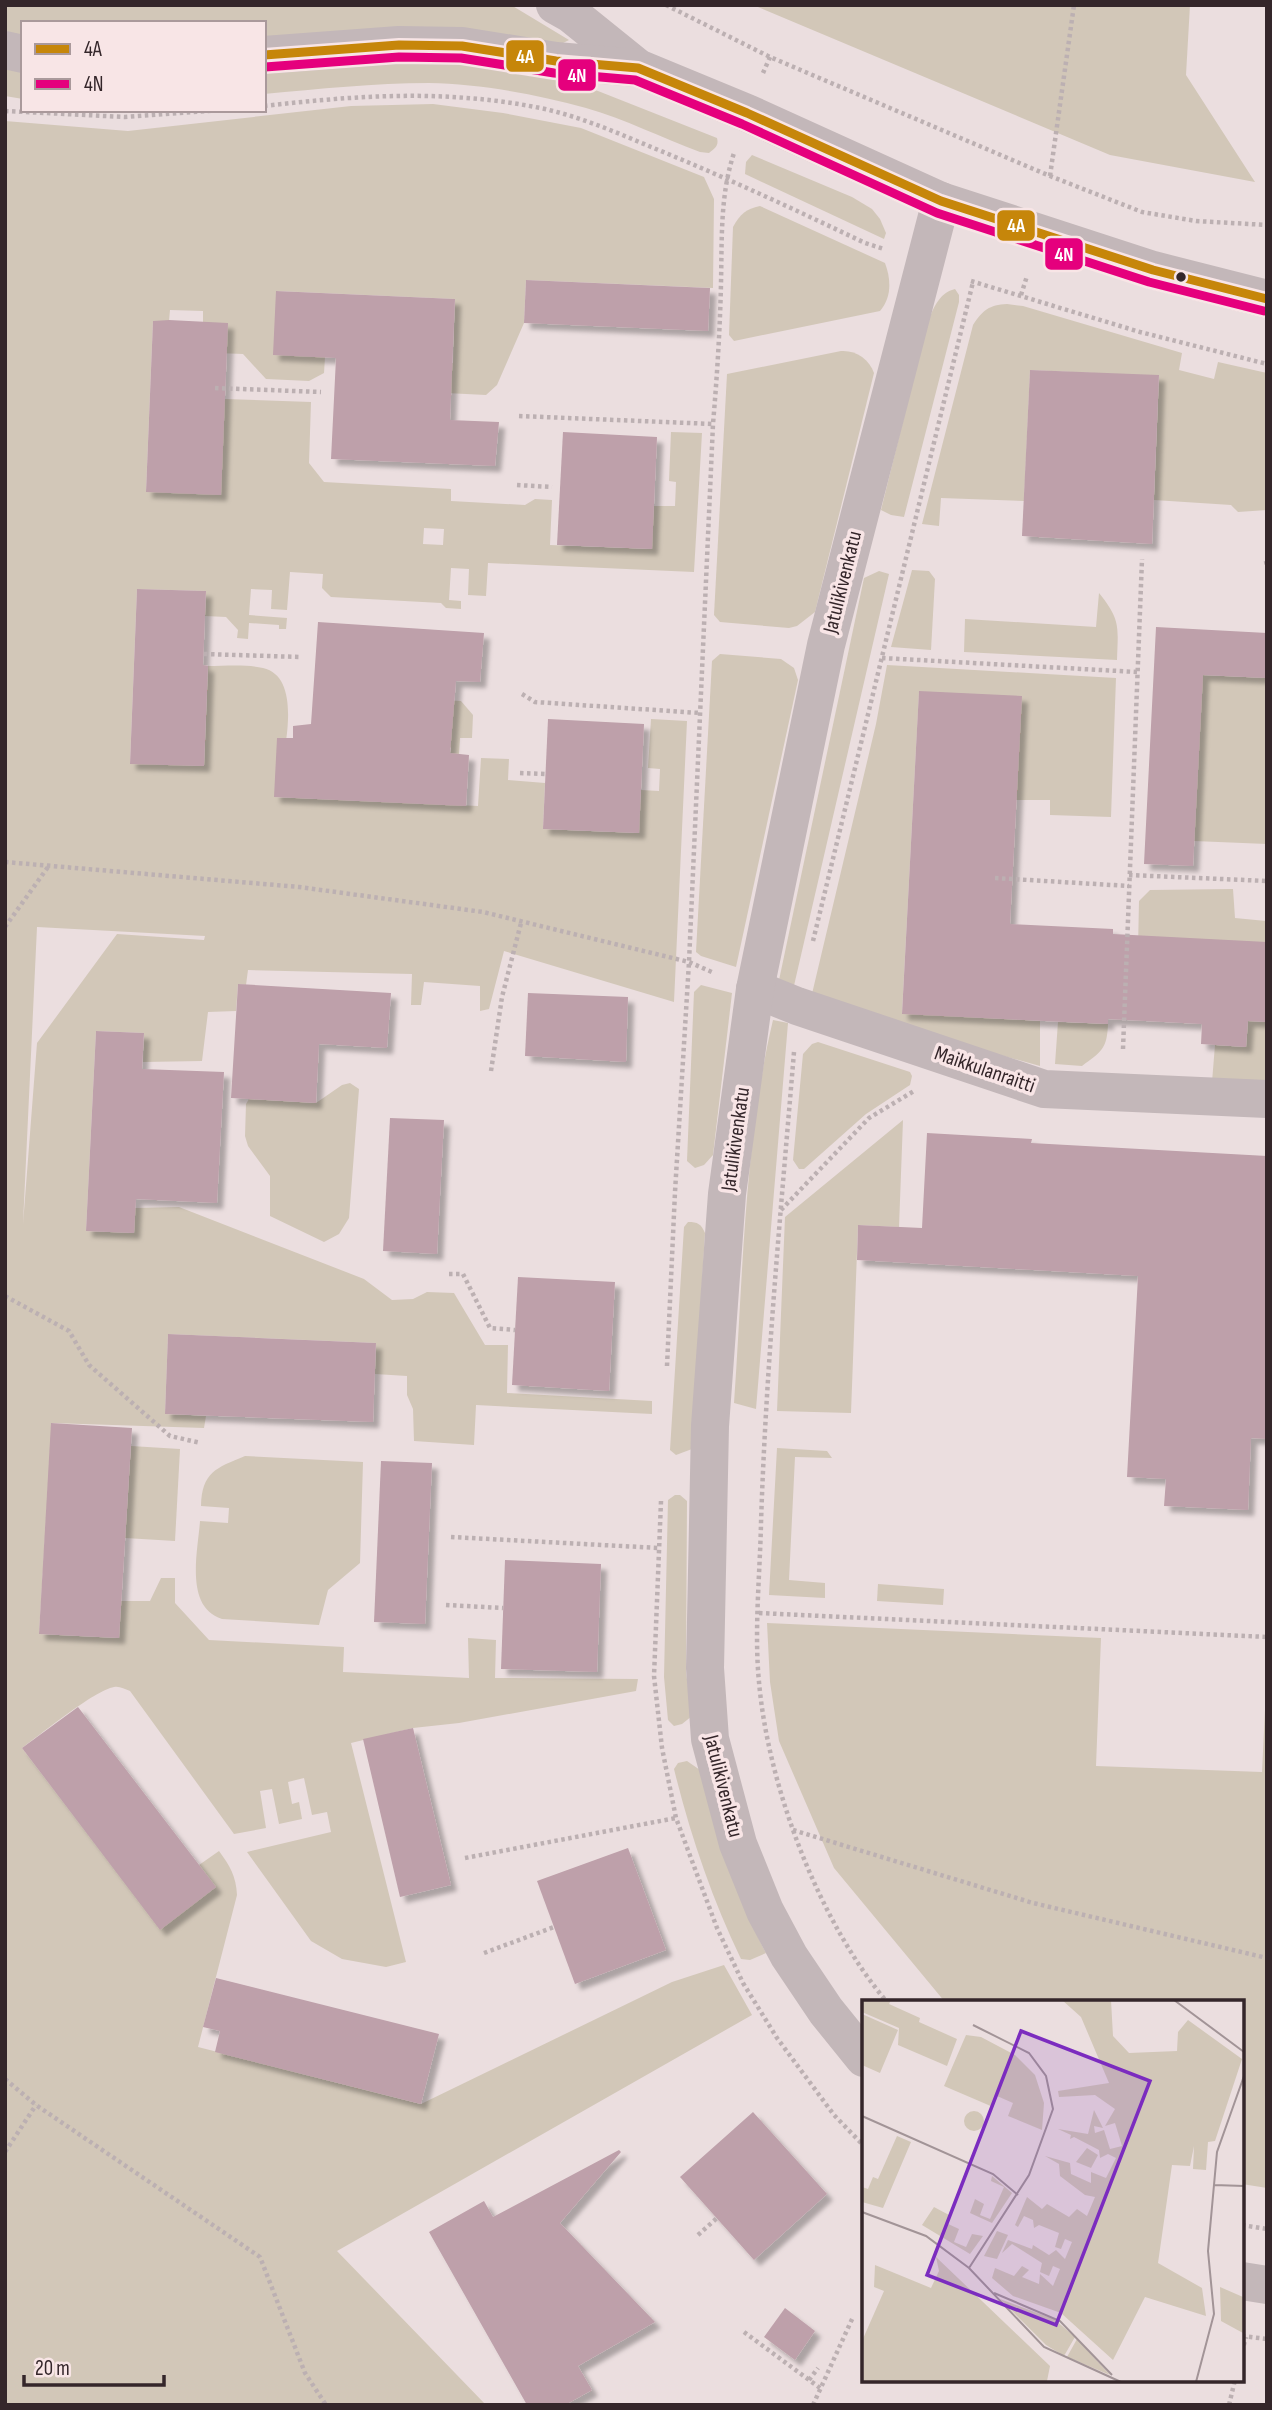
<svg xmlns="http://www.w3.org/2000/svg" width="1272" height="2410" font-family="'Sofia Sans Condensed',sans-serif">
	<defs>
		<filter id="shadow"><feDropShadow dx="6" dy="6" stdDeviation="2" flood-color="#0004"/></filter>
	</defs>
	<rect width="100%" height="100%" fill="#ebdedf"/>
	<!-- green -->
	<g fill="#d2c7b8" fill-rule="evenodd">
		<polygon points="5,5 511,5 569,40 563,43 264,38 264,23 23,23 23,37 5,32"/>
		<polygon points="753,5 1190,5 1186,75 1255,182 1110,155"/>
		<path d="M434,61l120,17 44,13 119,47c2,8 -2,10 -8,15l-9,-1c-38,-14 -75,-33 -114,-44 -50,-14 -106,-24 -157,-25 -55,0 -110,6 -165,11v-22z"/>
		<polygon points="5,67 23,71 23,99 5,96"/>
		<path d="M433,104l70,9 78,15 123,49 10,22 -1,89 -187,-8 -2,43 -27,62 -11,10 -60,-3 -6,-31 33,2 2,-64 -178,-8 48,66 -1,16 -15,8 -43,-2 -23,-25 -26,-1 -14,-31v-11l-33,-1 -1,11h-16l-7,170 79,-92 86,3 -2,61 15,19 127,7v12l74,4 10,-6 17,1 -2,45 101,4 3,-43h21l1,-24 -7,-1 2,-49 31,1 -8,139 -206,-9 -2,33 -18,-1 1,-26 -18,-1 -2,32 12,1v8l-15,-1 -5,-5 -110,-6 -9,-9 1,-14 -33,-2 -3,38 -16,-1 1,-19 -21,-1 -2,26 38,3 -1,11h-7v-4l-30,-2 -1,16 -11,-1 1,-8 -12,-13 -21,-1 1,-25 -69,-2 -7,174 74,3 4,-100c17,0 38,-2 55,2 44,10 18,98 12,129l203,9 3,-48 28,1 -1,21 37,3 -2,46 95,4 3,-43 18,1 1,-22 -12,-1 3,-49 36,2 -13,281 -170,-51 -15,58 -9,2v-25l-56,-4 -3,23h-10l1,-31 -164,-4 -2,15 -8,-1 -2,27 -28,1 -6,49 -59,1 1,-29 -48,-2 -10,200 48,2 1,-25 44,-1 185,72 28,21 21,-1 14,-7 27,1 31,52h23l-1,48 145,8v13l-176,-9 -2,40 -60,-4 -1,-32 -6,-14v-19l-32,-2 1,-31 -208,-9 -3,80 41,2 -2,12 -152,-5 -13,211 80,4 2,-37h29l11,-23h14v25l34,37 135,7 -1,25 126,6 -1,-40 28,2 -1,38 143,1 -2,12 -177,32 -46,5 -62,15 55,219 -20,5 -44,-8 -31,-18 -64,-89 84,-20 -4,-20 -15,3 -8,-37 -16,4 4,22 7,-2 3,17 -23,5 -7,-35 -12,2 6,37 -32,6 -104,-143c-6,-2 -10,-5 -16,-4 -19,3 -74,48 -92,61l138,181 55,-42 -16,-22 20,-14c11,15 17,25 18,44l-39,152 223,57 251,-122 52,-17 28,50 -415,236 149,154h-481v-2284l123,10 223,-25zM424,528l20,1 -1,16 -20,-1zM37,927l168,9 -1,4 -87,-6 -80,109 -14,181z"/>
		<polygon points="752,155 852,197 872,209 880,219 886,233 884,239 745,174 746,162"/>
		<path d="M760,206l125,57c6,16 7,34 -5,48l-146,30 -5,-6 4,-108c7,-13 13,-18 27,-21z"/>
		<path d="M955,289l4,6v7l-55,215 -13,-2 -10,-5 46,-186c6,-14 11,-31 28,-35z"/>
		<path d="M1007,304l16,2 159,47 -3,17 35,9 4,-17 49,11v137l-29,2 -7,-7 -77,-5 5,-124 -129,-6 -6,131 -83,-3 -2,28 -17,-2 51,-199c10,-15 16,-20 34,-21z"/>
		<path d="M841,351c15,-1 28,8 33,22l-59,239 -18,14 -8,2 -69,-6 -6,-7 13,-241z"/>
		<polygon points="912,570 929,571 935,579 931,650 891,647"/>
		<polygon points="879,571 889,574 793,990 778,985 864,578"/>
		<path d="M1099,593c22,27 19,34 18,67l-153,-8 1,-33 131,8z"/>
		<polygon points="720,654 781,659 794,668 798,680 736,967 701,956 696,952 712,661"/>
		<polygon points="887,665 1116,678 1111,817 1050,815 1050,800 1016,800 919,692 902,1013 1040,1021 1040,1066 816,1004 811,998 876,724"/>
		<polygon points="1202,675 1267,678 1267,844 1194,841"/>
		<polygon points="402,698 461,701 473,715 472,738 460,738 459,754 450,754 451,748"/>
		<polygon points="1233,889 1235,918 1266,921 1265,942 1137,996 1139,901 1150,890"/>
		<polygon points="701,985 732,993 713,1155 704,1165 695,1168 687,1161 694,992"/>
		<path d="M773,1020l15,3 -32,386 -22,-6c9,-125 10,-261 39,-383z"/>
		<polygon points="1248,1021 1267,1022 1267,1084 1212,1082 1215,1045 1246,1047"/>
		<path d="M1058,1022l50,2c-1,25 -6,27 -26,42l-27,-2z"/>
		<polygon points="818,1042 910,1072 912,1076 910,1085 866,1114 804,1169 799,1169 793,1160 803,1054 812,1044"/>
		<polygon points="350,1083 359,1089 349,1218 339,1234 324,1242 270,1216 270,1176 248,1146 245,1136 246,1104 249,1099 316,1103 342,1085"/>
		<polygon points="903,1120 899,1227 858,1225 851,1413 777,1411 785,1217"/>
		<path d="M688,1222c10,0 13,2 17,11l-13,216 -16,6 -6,-5 14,-223z"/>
		<polygon points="131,1446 180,1449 175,1541 125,1538"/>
		<polygon points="777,1448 827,1451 832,1458 795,1457 789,1580 825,1583 825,1598 769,1595"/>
		<path d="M245,1456l118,6 -3,101 -32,27 -9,35 -97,-6c-38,-12 -24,-68 -22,-98l28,2 1,-15 -28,-2c1,-34 15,-38 44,-50z"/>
		<polygon points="675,1495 680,1495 687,1501 686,1672 692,1716 682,1724 674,1726 668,1720 664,1677 668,1500"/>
		<polygon points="878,1584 944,1589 943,1605 877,1601"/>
		<polygon points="767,1623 1101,1638 1096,1766 1262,1772 1267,1668 1267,2188 1242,2184 1242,2002 945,2002 834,1868 779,1741 770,1682"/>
		<path d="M687,1761l13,9c17,65 35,124 66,183l-16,7 -9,-1c-29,-60 -51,-125 -67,-190l4,-6z"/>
	</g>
	<!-- building -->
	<g fill="#bea0aa" filter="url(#shadow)">
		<polygon points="526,280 710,288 708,331 524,323"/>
		<polygon points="276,291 455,299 450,420 499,422 495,466 331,459 336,358 273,355"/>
		<polygon points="169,320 228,323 221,495 146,492 153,321"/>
		<polygon points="1030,370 1159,375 1152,544 1022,536"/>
		<polygon points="563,432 657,437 652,549 557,545"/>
		<polygon points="137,589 206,591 203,665 208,666 204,766 130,764"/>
		<polygon points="318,622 484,633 480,682 456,681 450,753 469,755 466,806 274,797 277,738 293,738 293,726 311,724"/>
		<polygon points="1156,627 1267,633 1267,678 1203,675 1193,866 1144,864"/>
		<polygon points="919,691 1022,696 1010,924 1113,929 1113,934 1267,942 1267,1022 1248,1021 1246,1047 1201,1044 1202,1024 1108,1019 1108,1024 902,1014"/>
		<polygon points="548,719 644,724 639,833 543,829"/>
		<polygon points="238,984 391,993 387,1048 319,1044 316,1103 231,1098"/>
		<polygon points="528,993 628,997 626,1062 525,1056"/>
		<polygon points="96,1031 144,1033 142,1069 224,1072 217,1203 136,1199 134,1233 86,1231"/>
		<polygon points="390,1118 444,1120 437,1254 383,1251"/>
		<polygon points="927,1133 1032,1139 1031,1143 1267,1156 1267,1439 1251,1438 1248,1510 1164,1506 1166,1479 1127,1477 1138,1276 857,1260 858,1225 922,1228"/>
		<polygon points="518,1277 615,1282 609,1391 512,1385"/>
		<polygon points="168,1334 376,1343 373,1422 165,1414"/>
		<polygon points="51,1423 132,1428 119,1638 39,1634"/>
		<polygon points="381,1461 432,1463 425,1624 374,1622"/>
		<polygon points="505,1560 601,1564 597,1672 501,1669"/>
		<polygon points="78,1707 216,1887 160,1930 22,1748"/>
		<polygon points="413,1728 451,1885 400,1897 363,1739"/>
		<polygon points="628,1848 666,1950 575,1984 537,1881"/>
		<polygon points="216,1978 439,2034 421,2104 215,2052 220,2031 203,2027"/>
		<polygon points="753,2112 827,2194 754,2260 680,2177"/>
		<polygon points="619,2150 621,2152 560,2223 655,2322 578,2366 592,2390 565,2405 527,2405 429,2232 484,2201 493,2217"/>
		<polygon points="785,2308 815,2331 795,2360 764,2337"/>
	</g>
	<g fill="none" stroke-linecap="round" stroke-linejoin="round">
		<!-- path -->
		<g stroke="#bcb0b2" stroke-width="4.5" stroke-dasharray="3.5 3.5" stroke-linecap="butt">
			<polyline points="666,5 770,57 1050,176 1142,212 1196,221 1267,225"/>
			<polyline points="763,73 770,57"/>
			<path d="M264,106c96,-11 186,-17 281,3 39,9 75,25 111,40 71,29 140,61 209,94l19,6"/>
			<polyline points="5,111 125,117 223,110"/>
			<polyline points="1050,176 1074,5"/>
			<polyline points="971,281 1140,332 1267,364"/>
			<polyline points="1021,295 1027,276"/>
			<polyline points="215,388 321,392"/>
			<polyline points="519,416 713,424"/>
			<polyline points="517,485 552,487"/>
			<polyline points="1266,561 1267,567"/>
			<polyline points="204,654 300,657"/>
			<polyline points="882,658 1137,672"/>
			<polyline points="522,694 535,702 700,713"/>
			<polyline points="520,773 545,774"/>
			<polyline points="5,862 299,887 483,912 689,962 714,973"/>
			<polyline points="1129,875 1267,881"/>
			<polyline points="995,878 1129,886"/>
			<polyline points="5,927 48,867"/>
			<polyline points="813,941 973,282"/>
			<polyline points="1123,1049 1142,559"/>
			<path d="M794,1052c-13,157 -28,314 -33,471 -1,51 -7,108 -2,159 9,104 60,240 128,320"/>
			<polyline points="491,1071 502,997 521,923"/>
			<polyline points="781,1210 869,1118 914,1091"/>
			<polyline points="449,1274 463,1274 490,1328 515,1330"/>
			<polyline points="5,1296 69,1331 89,1365 170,1436 201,1443"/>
			<path d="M667,1366l8,-174 14,-230 24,-538c4,-47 7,-94 8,-141 1,-44 -1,-88 13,-130"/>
			<polyline points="661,1501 654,1676 662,1748 676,1818 717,1928 743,1983 777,2038 834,2115 864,2146"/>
			<polyline points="451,1537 659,1548"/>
			<polyline points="446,1605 503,1608"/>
			<polyline points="759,1613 1267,1637"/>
			<polyline points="793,1830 1033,1903 1267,1958"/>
			<polyline points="465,1858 676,1818"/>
			<polyline points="484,1953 554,1927"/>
			<polyline points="5,2079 36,2105 260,2257 305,2373 326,2405"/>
			<polyline points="5,2152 36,2105"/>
			<polyline points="1242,2225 1267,2229"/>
			<polyline points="698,2235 717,2218"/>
			<polyline points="744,2332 820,2388"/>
			<polyline points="1242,2336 1267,2339"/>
			<polyline points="1242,2352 1246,2337"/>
			<polyline points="809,2380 818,2368"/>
			<polyline points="813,2405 853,2317"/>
			<polyline points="1229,2405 1235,2380"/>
		</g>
		<!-- minor -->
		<g stroke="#c3b7b9" stroke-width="38">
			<polyline points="555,5 571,14 638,68 747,113 941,201 1153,270 1267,299"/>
			<polyline points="5,50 23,54"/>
			<polyline points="264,55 399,45 462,46 556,61 638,68"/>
			<polyline points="755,989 797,1006 1044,1089 1267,1099"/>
			<polyline points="864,2058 826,2011 789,1956 765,1911 738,1844 710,1739 705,1668 710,1426 727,1194 755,989 826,645 941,201"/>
			<polyline points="1242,2281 1267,2285"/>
		</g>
		<!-- bus-1 casing -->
		<g stroke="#f8e5e6" stroke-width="14">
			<polyline id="bus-1" points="264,55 399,45 462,46 556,61 638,68 747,113 941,201 1153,270 1267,299"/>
		</g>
		<!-- bus-2 casing -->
		<g stroke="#f8e5e6" stroke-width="14">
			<polyline id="bus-2" points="265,67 399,57 461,58 554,73 635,80 742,124 937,213 1149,282 1264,311"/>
		</g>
		<!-- bus-1 -->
		<use href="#bus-1" stroke="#c6860a" stroke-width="9"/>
		<!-- bus-2 -->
		<use href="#bus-2" stroke="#e5007d" stroke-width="9"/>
	</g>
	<!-- markers -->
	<circle fill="#34262a" stroke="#f8e5e6" stroke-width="2.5" cx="1181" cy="277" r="6"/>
	<g text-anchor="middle" stroke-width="7" stroke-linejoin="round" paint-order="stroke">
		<!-- street labels -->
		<g font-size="21" fill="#34262a" stroke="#f8e5e6">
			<text transform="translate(842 582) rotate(-76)" y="7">Jatulikivenkatu</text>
			<text transform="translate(985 1069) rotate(19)" y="7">Maikkulanraitti</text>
			<text transform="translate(735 1139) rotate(-82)" y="7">Jatulikivenkatu</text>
			<text transform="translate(724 1786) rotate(76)" y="7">Jatulikivenkatu</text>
		</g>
	</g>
	<!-- overview -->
	<g transform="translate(862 2000)">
		<rect width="382" height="382" fill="#ebdedf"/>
		<path d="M0,0h29l-2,4 31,14 -1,4 38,17 -10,27 -49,-21 1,-17 -37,-16zM200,0h49l2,36 16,17 48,-2 1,-19 10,-12 54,39 -27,82 -7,1 -2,28 -13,-1 1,-23 -4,20 -18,-1 -14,98 44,25 4,28 -61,-19 -32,63 -52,-47 -48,-17 -21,-18 3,-10 19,8 8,-10 7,4 -7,7 17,7 1,-10 13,12 7,-17 -7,-3 -4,10 -9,-4 2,-9 -30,-19 -10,9 6,-13 24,9 1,-4 16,10 7,-5 9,9 7,-17 -7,-3 -4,10 -6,-2 4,-14 -20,-8 -5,3 -1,-8 -9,-4 -6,11 -3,-2 12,-28 15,12 5,-5 22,13 8,-8 10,7 8,-19 -10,-2 -25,-19 -1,-12 -14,-8 25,7 1,11 20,9v-11l15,6 10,-20 -8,-4 -8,4 -1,-8 -25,-13 -4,2 1,-4 -13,-6 30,5 6,-24 9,18 -9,-2 1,7 9,-3 6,19 12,-3 -7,-23 -10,3 10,-17 -20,-14 -36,2 -1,-6 51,-8 -28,-66zM0,14l36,16 -18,43 -18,-8zM104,35l15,2 34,18 20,20 9,28 -2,27 -34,-14 5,-13 -16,-7 -4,11 -49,-21zM102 121a10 10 0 1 1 20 0a10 10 0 1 1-20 0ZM35,136l14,6 -28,66 -21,-6v-15l6,2 5,-12 5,2zM225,148l11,7 -7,13 -15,-6zM130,176l20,17 -20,30 -22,-10 5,-14 9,5 -4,11 10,4 14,-32 -13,-6zM72,207l15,8 -3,8 13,6 -5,13 12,5 6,-13 11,2 -13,18 -48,-29zM135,231l11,4 -11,24 -13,-3zM74,257l114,109 -3,15h-185v-40l22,-50 -10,-4 1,-22 56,23 8,-17zM358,287l23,10v36l-22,-12zM138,299l54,20 21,18 -11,19 -18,-11zM215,339l33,36 -43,-18z" fill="#d2c7b8"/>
		<path fill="none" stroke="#a29497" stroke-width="2" d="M312,0l70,52M0,116l131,58 25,21M352,185l30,1M0,212l64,24 43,32 75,79 77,35M107,268l60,-93 24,-66 -7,-33 -17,-23 -56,-28M132,293l66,28 52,54M334,382l18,-68 -6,-63 9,-99 27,-76"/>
		<path fill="#7b2cbf" fill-opacity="0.15" stroke="#7b2cbf" stroke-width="3.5" d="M159,31l129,50 -94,244 -129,-50z"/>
		<rect width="382" height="382" fill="none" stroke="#34262a" stroke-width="3.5"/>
	</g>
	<g stroke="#f8e5e6" stroke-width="2.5">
		<rect x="505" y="39" width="40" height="34" rx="7" fill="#c6860a"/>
		<rect x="557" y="58" width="40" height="34" rx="7" fill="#e5007d"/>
		<rect x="996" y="209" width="40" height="33" rx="7" fill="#c6860a"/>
		<rect x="1044" y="237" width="40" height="34" rx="7" fill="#e5007d"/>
	</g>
	<g font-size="19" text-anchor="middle" font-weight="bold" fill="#fff">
		<text x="525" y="63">4A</text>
		<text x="577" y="82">4N</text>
		<text x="1016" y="232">4A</text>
		<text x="1064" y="261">4N</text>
	</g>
	<!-- border -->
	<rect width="1272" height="2410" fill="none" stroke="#34262a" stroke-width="14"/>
	<!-- legend -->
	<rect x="21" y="21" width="245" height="91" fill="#f8e5e6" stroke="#aa999b" stroke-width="2"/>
	<rect x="35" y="44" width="35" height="10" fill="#c6860a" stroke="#aa999b" stroke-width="2"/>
	<text x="84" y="56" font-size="21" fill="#34262a">4A</text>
	<rect x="35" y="79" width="35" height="10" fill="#e5007d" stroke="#aa999b" stroke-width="2"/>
	<text x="84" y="91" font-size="21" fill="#34262a">4N</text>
	<!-- scale -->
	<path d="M24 2375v10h140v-10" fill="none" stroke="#34262a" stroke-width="3.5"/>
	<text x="35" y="2375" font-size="21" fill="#34262a" stroke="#f8e5e6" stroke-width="5" paint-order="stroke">20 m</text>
</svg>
